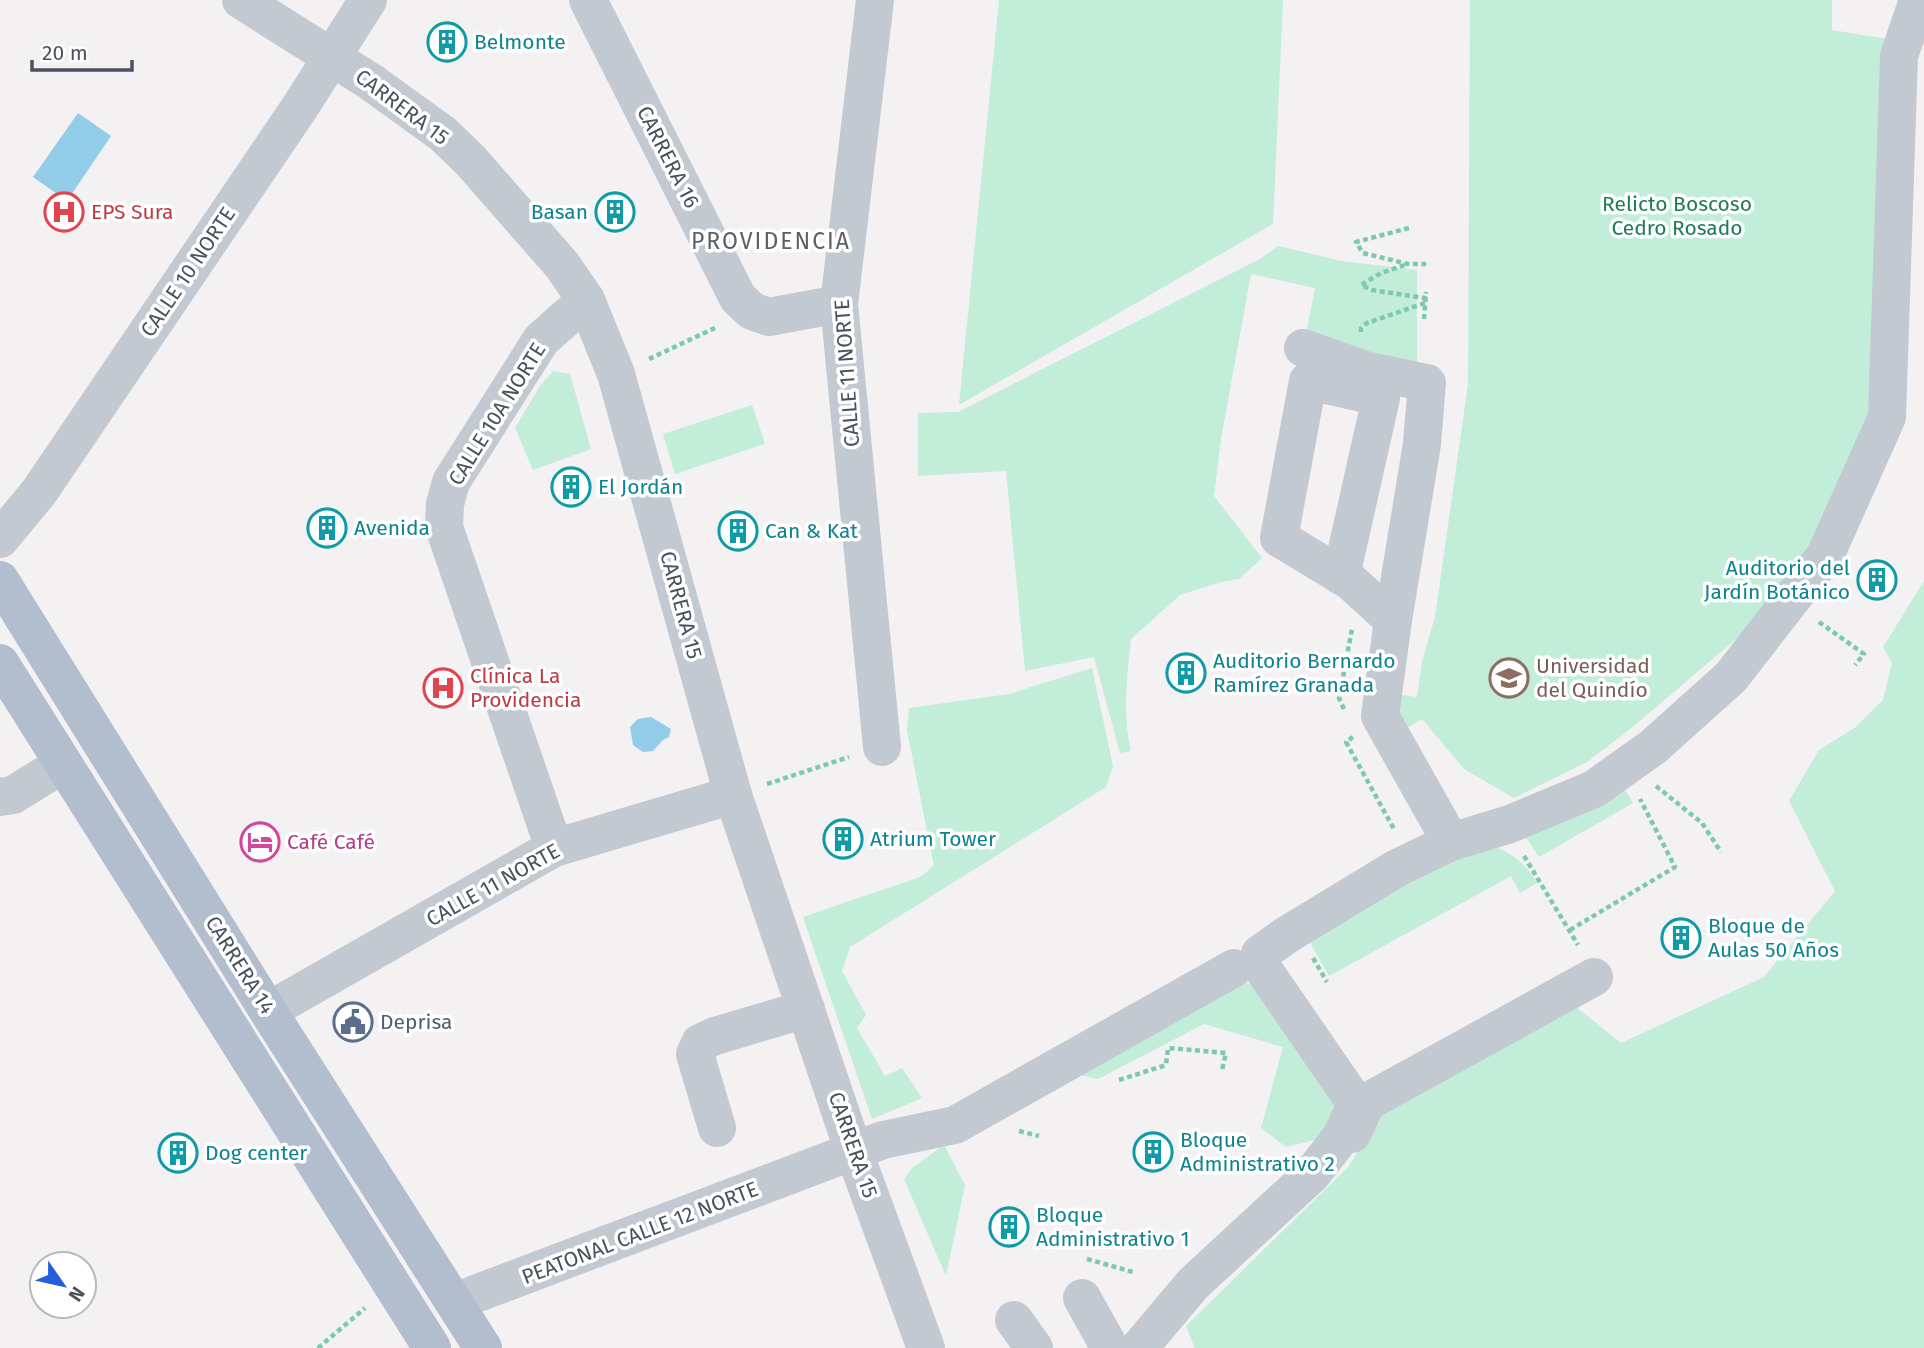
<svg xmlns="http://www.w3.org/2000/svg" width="1924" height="1348" font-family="'Fira Sans',sans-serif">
	<rect width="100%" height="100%" fill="#f3f1f1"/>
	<!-- green -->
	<g fill="#c2edd8">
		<polygon points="999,0 1283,0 1273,224 959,405"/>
		<polygon points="1470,0 1832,0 1832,30 1888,39 1883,416 1781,601 1629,730 1587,762 1514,798 1464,769 1422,719 1403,730 1394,694 1417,697 1422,662 1435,617 1468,384"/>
		<path d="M1278,246l64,15 75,9v101l-112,-32 10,-51 -64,-14 -30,165 -7,57 48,62 -23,21 -18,3 -41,13 -49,44c-4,38 -9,74 0,112l-11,2 -26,-96 -69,14 -19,-200 -88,5v-63l40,-1 302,-153z"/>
		<polygon points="553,371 570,374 591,449 533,470 515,428 540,386"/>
		<polygon points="752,405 765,444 675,474 663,434"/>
		<polygon points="1924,581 1924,1348 1195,1348 1186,1326 1348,1167 1387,1106 1576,1007 1621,1043 1764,977 1835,891 1789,801 1819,750 1856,727 1883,700 1892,663 1883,647"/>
		<polygon points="1092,668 1113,766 1106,787 850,947 842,971 866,1015 857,1028 885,1076 902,1068 922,1098 872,1119 803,917 920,877 934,866 907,730 909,708 1009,694"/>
		<polygon points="1625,790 1633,803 1539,857 1525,836"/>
		<path d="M1492,845c20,8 34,19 45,38l-17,10 -9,-17 -182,100 -18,-32 4,-10 71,-45z"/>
		<polygon points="1238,982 1254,984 1347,1110 1319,1139 1286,1147 1261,1128 1283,1047 1204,1024 1098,1079 1063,1071"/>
		<polygon points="944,1145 965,1185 946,1276 904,1179 912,1168"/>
	</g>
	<!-- water -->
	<g fill="#92cce8">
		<polygon points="78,113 111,136 67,201 33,177"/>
		<polygon points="651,717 671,729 669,737 663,740 653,751 643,752 633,745 630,727 638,719"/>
	</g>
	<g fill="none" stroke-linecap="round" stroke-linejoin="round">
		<!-- path -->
		<g stroke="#7ccaac" stroke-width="4.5" stroke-dasharray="5 3.5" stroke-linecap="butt">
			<polyline points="1409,228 1356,242 1363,253 1408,264 1427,264"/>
			<polyline points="1424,319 1426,292"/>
			<polyline points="1361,332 1361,328 1367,323 1425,303 1425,298 1372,290 1361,285 1381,273 1408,264"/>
			<polyline points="649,359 717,327"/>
			<polyline points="1819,622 1864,654 1855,665"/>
			<polyline points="1344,709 1339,698 1352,629"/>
			<polyline points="1353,737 1346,742 1395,831"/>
			<polyline points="767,784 849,757"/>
			<polyline points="1656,786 1702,823 1721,852"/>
			<polyline points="1524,856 1578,945"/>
			<polyline points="1570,930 1675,867 1640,799"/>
			<polyline points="1313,958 1327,982"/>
			<polyline points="1119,1080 1166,1065 1168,1048 1226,1053 1222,1070"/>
			<polyline points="1019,1131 1039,1136"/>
			<polyline points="1087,1259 1133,1272"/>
			<polyline points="318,1348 365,1308"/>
		</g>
		<!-- minor -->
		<g stroke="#c2c9d1" stroke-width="38">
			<polyline points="241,0 371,82 443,134 470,160 562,265 586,300 616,374 733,795 854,1152 926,1348"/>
			<polyline points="588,0 738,298 752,311 769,317 839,304"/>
			<polyline points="875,0 839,304 882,747"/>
			<polyline points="1303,348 1365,370 1427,383 1422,444 1393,620 1380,716 1451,842"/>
			<polyline points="1380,397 1308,381 1279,538 1350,581 1393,620"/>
			<polyline points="0,539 39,492 300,107 368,0"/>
			<polyline points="1341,576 1381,398"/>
			<polyline points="0,797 13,795 63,764"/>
			<polyline points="554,848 444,527 445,504 451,482 541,340 586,300"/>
			<polyline points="268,1011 554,848 733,795"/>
			<polyline points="717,1128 695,1054 700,1043 715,1036 806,1009"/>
			<polyline points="1352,1134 1367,1102 1594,977"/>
			<polyline points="1082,1298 1110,1348"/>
			<polyline points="454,1302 883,1140 955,1125 1234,968"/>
			<polyline points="1014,1320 1034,1348"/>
			<polyline points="1139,1348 1193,1284 1312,1174 1341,1137 1356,1104 1259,963 1260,954 1285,936 1397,868 1451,842 1510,824 1594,789 1653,747 1731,677 1825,556 1887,417 1899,56 1918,0"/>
		</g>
		<!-- major -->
		<g stroke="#b2bdcd" stroke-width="38">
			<polyline points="0,580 268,1011 483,1348"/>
			<polyline points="0,663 432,1348"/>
		</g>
	</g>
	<!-- icons -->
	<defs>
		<g id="building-ring" transform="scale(2.0125)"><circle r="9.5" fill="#fff" stroke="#0f9aa8" stroke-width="1.5"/><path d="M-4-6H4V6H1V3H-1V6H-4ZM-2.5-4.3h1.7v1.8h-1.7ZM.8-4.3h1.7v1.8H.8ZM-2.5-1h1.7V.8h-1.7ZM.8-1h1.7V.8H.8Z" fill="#0f9aa8"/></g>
		<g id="hospital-ring" transform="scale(2.0125)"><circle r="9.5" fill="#fff" stroke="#e0444e" stroke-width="1.5"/><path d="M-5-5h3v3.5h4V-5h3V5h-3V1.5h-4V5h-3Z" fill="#e0444e"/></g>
		<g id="university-ring" transform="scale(2.0125)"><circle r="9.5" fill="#fff" stroke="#8d6e63" stroke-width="1.5"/><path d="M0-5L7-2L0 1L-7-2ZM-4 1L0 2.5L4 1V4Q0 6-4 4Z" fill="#8d6e63"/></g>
		<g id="hotel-ring" transform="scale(2.0125)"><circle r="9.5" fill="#fff" stroke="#d1479c" stroke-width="1.5"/><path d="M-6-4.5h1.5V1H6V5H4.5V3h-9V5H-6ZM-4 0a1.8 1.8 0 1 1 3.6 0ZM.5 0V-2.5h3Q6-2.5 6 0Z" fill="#d1479c"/></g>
		<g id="civic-ring" transform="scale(2.0125)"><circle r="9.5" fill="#fff" stroke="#5c6f8a" stroke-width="1.5"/><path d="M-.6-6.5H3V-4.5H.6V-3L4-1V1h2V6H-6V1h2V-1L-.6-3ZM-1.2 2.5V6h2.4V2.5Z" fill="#5c6f8a"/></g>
	</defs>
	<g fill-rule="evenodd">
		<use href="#building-ring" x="447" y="42"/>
		<use href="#hospital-ring" x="64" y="212"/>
		<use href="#building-ring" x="615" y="212"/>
		<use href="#building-ring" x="571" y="487"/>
		<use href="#building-ring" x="327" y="528"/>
		<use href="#building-ring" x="738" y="531"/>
		<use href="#building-ring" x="1877" y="580"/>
		<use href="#building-ring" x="1186" y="673"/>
		<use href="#university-ring" x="1509" y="678"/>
		<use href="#hospital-ring" x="443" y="688"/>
		<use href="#building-ring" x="843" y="839"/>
		<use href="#hotel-ring" x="260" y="842"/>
		<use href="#building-ring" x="1681" y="938"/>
		<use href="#civic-ring" x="353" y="1022"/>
		<use href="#building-ring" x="1153" y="1152"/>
		<use href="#building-ring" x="178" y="1153"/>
		<use href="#building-ring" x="1009" y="1227"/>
	</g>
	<g text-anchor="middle" stroke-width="7" stroke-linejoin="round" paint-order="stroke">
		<!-- culture labels -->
		<g font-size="21" fill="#0d838f" stroke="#fff" text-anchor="start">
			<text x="474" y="49">Belmonte</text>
			<text x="588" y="219" text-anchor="end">Basan</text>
			<text x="598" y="494">El Jordán</text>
			<text x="354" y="535">Avenida</text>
			<text x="765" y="538">Can &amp; Kat</text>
			<text x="1850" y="575" text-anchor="end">Auditorio del<tspan x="1850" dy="24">Jardín Botánico</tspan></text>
			<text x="1213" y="668">Auditorio Bernardo<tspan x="1213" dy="24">Ramírez Granada</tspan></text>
			<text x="870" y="846">Atrium Tower</text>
			<text x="1708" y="933">Bloque de<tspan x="1708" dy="24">Aulas 50 Años</tspan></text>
			<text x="1180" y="1147">Bloque<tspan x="1180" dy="24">Administrativo 2</tspan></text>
			<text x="205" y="1160">Dog center</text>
			<text x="1036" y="1222">Bloque<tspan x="1036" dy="24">Administrativo 1</tspan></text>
		</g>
		<!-- street labels -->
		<g font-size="21" fill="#49525d" stroke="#fff">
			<text transform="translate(402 107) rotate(37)" y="7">CARRERA 15</text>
			<text transform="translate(668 157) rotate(63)" y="7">CARRERA 16</text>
			<text transform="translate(188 272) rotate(-56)" y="7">CALLE 10 NORTE</text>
			<text transform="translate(847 373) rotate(-94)" y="7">CALLE 11 NORTE</text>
			<text transform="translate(497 414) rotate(-58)" y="7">CALLE 10A NORTE</text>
			<text transform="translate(681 605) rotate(75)" y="7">CARRERA 15</text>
			<text transform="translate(493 885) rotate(-29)" y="7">CALLE 11 NORTE</text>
			<text transform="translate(240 965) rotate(58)" y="7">CARRERA 14</text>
			<text transform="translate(853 1145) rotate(71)" y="7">CARRERA 15</text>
			<text transform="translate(640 1233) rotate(-21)" y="7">PEATONAL CALLE 12 NORTE</text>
		</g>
		<!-- park labels -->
		<g font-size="21" fill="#1d7c57" stroke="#fff">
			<text x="1677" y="211">Relicto Boscoso<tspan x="1677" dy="24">Cedro Rosado</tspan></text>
		</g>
		<!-- health labels -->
		<g font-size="21" fill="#be3a42" stroke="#fff" text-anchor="start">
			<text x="91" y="219">EPS Sura</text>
			<text x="470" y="683">Clínica La<tspan x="470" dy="24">Providencia</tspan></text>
		</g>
		<!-- education labels -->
		<g font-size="21" fill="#785e54" stroke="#fff" text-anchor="start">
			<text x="1536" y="673">Universidad<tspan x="1536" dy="24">del Quindío</tspan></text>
		</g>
		<!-- hotel labels -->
		<g font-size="21" fill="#b23c85" stroke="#fff" text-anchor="start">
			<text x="287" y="849">Café Café</text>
		</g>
		<!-- service labels -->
		<g font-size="21" fill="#4e5e75" stroke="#fff" text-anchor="start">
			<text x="380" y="1029">Deprisa</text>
		</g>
		<!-- neighbourhood labels -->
		<g font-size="23" letter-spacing="2" fill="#5d6065" stroke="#fff">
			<text x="771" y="249">PROVIDENCIA</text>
		</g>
	</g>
	<!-- north arrow -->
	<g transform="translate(63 1285) rotate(124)"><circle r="33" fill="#ffffff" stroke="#b6babe" stroke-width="2"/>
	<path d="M0-5L12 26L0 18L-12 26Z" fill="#235fda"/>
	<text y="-10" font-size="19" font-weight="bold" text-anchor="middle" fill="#49525d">N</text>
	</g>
	<!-- scale -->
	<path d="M32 60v10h100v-10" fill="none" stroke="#49525d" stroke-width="3.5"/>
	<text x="42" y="60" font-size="21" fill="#49525d" stroke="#ffffff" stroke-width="5" paint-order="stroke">20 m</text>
</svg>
